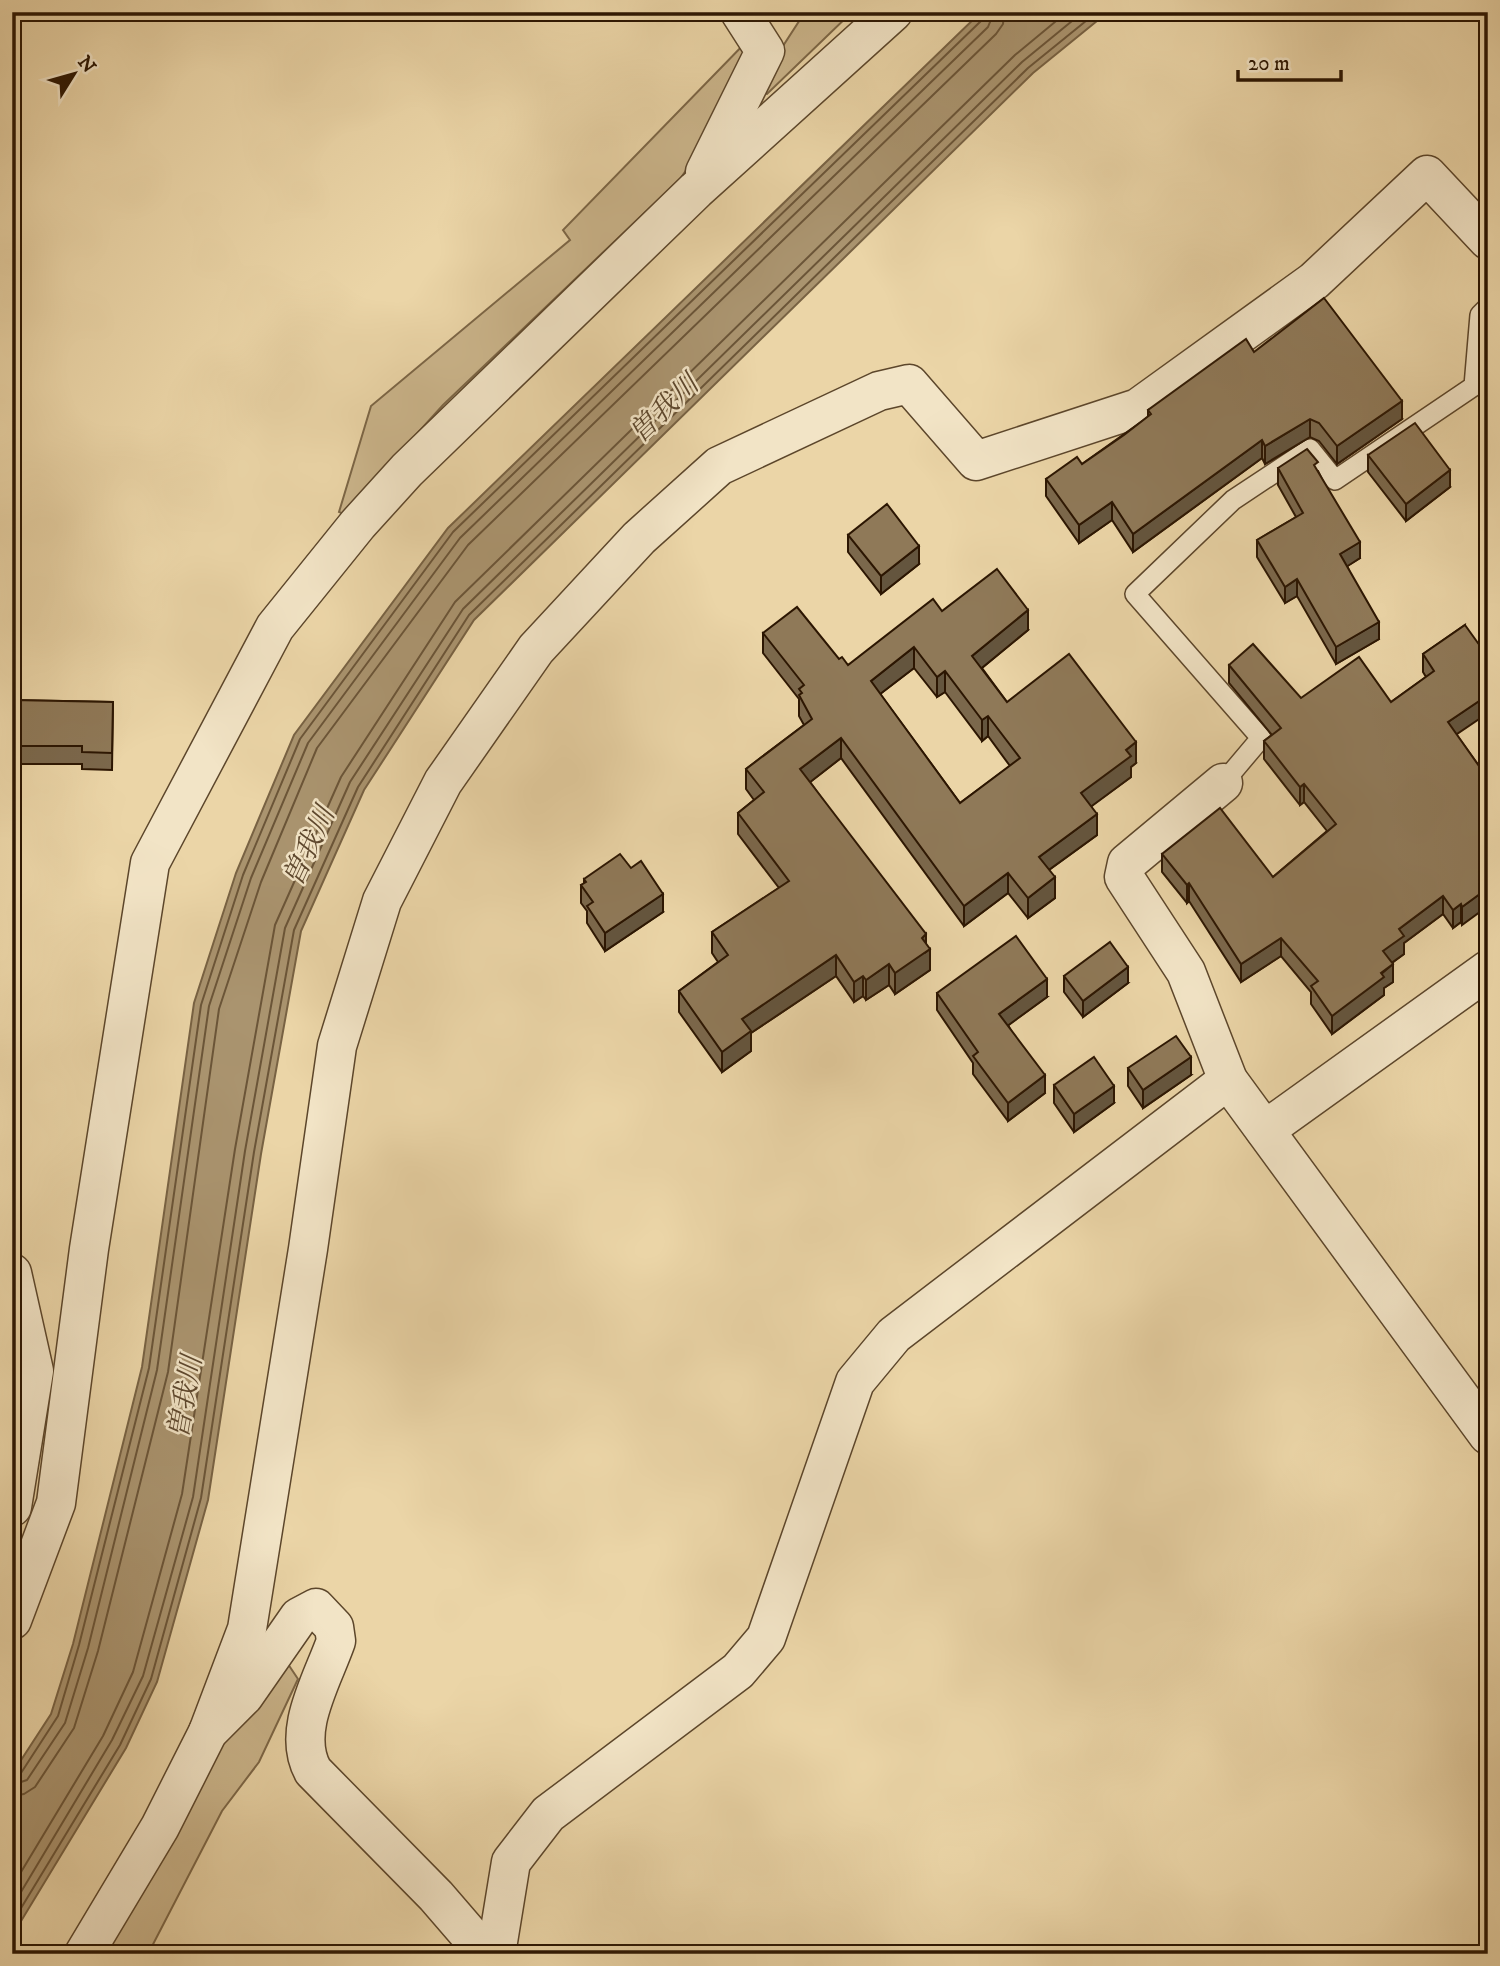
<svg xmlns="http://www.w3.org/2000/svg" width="1500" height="1966" font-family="'IM FELL DW Pica','Noto Serif JP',serif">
	<rect width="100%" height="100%" fill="#ebd5a7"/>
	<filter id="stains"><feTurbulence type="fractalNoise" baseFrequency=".00286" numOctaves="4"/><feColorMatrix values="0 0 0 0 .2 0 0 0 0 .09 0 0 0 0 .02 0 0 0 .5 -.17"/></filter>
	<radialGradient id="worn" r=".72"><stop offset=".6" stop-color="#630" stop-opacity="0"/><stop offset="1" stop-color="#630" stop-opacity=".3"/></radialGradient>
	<!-- green -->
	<g fill="#cbb58b" stroke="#7c6646" stroke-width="2">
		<polygon points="805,12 852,12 767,94 759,92 759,83"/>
		<polygon points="750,38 723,117 680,179 443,405 344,514 339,512 371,406 570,240 563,230"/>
		<polygon points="284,1658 298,1679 259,1762 222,1811 148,1954 97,1954 226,1734"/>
	</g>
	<!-- water -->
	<polygon fill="#aa946f" stroke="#786243" stroke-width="2" points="981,12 1108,12 1033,73 474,620 364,790 301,931 261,1154 208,1500 157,1682 126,1748 12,1936 12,1774 51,1714 73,1644 142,1367 194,1003 236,873 294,735 448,528"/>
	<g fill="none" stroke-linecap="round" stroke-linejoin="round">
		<!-- shore -->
		<g stroke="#6b5538" stroke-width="2">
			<polyline points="12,1776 21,1773 58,1716 79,1645 149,1368 201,1005 243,875 300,739 453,532 982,20 985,12"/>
			<polyline points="12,1785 27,1780 65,1723 88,1648 157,1370 209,1006 251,878 308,743 460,538 988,27 994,12"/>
			<polyline points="12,1796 24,1794 35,1787 74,1728 98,1651 168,1372 219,1009 261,882 317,748 468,545 996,34 1003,24 1004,12"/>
			<polyline points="12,1887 103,1736 133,1672 182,1494 235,1149 275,925 341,777 455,602 1015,55 1067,12"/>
			<polyline points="12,1907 112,1740 143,1676 193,1497 245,1151 285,928 350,782 463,609 1022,62 1083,12"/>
			<polyline points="12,1923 120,1745 151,1679 201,1498 254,1152 294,930 358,787 469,615 1028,68 1097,12"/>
		</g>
		<!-- lane casing -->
		<g stroke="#5c462b" stroke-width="22">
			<polyline id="lane" points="1223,783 1261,738 1135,594 1233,500 1310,449 1335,480 1474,386 1480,315 1488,307"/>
		</g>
		<!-- street casing -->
		<g stroke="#5c462b" stroke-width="41">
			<g id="street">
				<polyline points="705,172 765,51 740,12"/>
				<polyline points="1223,783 1127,863 1124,877 1186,972 1228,1080 1488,1435"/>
				<polyline points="1265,1130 1488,970"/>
				<polyline points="12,1273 34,1371 12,1507"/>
				<polyline points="12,1620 56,1503 89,1249 150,863 275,627 358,524 407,470 696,190 893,12"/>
				<polyline points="208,1732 247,1629 308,1249 337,1046 382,901 443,782 536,649 639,538 719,466 879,391 909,384 976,461 1138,408 1314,281 1427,175 1488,240"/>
				<path d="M84,1954l76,-127 48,-95 36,-36 55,-79 17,-9 18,19 2,14c-14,40 -45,90 -23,130l123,125 50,58"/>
				<polyline points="496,1954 511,1862 548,1814 738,1671 766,1638 855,1382 894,1335 1228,1080"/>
			</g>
		</g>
		<!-- lane -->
		<use href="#lane" stroke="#f2e4c6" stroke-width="19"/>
		<!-- street -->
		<use href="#street" stroke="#f2e4c6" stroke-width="38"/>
	</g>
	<!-- wall -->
	<g fill="#7b684c" stroke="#2c1602" stroke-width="2" fill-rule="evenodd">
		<polygon points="1254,352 1402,419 1337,464 1319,441 1310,437 1265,464 1262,458 1133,552 1112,520 1079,543 1046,496 1046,479 1082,464 1148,417 1148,410"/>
		<polygon points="1368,455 1450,487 1406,521 1368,472"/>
		<polygon points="1278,468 1318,471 1360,558 1347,566 1379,639 1336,664 1297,596 1285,603 1257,557 1257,540 1296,517 1278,485"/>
		<polygon points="848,535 919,564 881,594 848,552"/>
		<path d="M942,611l86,19 -46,38 25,34 129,61 -5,4v10l-40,29 6,29 -48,35 6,28 -27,20 -20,-25 -44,33 -123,-168 -31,24 116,162 4,26 -35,24 -6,-9 -23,15 -3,-4 -9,6 -18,-26 -85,57v18l-29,21 -43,-60v-21l39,-29 -6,-9v-21l67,-44 -41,-54v-21l16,-13 -8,-11v-20l58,-44 -5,-9v-17l-36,-46v-20l76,26 9,6zM914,668l23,29 8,-5 37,49 6,-5 22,30 -50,37 -80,-109z"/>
		<polygon points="1465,625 1456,734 1479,766 1462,925 1461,922 1453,928 1443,914 1404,943 1404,954 1392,963 1393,982 1384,988 1384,995 1332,1034 1311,1004 1311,992 1281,956 1241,982 1189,901 1187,903 1162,872 1162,854 1273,877 1327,831 1304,802 1300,805 1264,759 1264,741 1272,735 1229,683 1229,665 1301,698 1391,702 1426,677 1423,672 1423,654"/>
		<polygon points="12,700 113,702 112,770 82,769 82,764 12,764"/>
		<polygon points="584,879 663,912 605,951 587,923 587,911 581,903 581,885 584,884"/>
		<polygon points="1064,976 1128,983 1083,1017 1064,992"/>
		<polygon points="937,993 1047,997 1008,1025 1045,1093 1008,1121 973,1074 973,1063 937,1010"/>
		<polygon points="1128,1068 1191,1075 1143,1108 1128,1086"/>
		<polygon points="1054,1085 1114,1103 1074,1132 1054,1103"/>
	</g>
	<!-- shaded-wall -->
	<g fill="#64553e" stroke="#2c1602" stroke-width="2">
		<polygon points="1402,401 1402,419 1337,464 1337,446"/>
		<polygon points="1310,419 1310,437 1265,464 1265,446"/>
		<polygon points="1262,440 1262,458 1133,552 1133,534"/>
		<polygon points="1450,470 1450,487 1406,521 1406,504"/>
		<polygon points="1112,502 1112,520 1079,543 1079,525"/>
		<polygon points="1360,542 1360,558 1340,571 1340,554"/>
		<polygon points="919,546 919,564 881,594 881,576"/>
		<polygon points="1297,579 1297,596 1285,603 1285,587"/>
		<polygon points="1028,610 1028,630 972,676 972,656"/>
		<polygon points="1379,622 1379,639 1336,664 1336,647"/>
		<polygon points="914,647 914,668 871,701 871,681"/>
		<polygon points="945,671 945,692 937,697 937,677"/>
		<polygon points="1488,695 1488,713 1448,740 1448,722"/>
		<polygon points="988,716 988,736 982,741 982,720"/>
		<polygon points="841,738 841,758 800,790 800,769"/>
		<polygon points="1136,742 1136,763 1131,767 1131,777 1081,814 1081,793 1126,750"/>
		<polygon points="1304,784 1304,802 1300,805 1300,787"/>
		<polygon points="1097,814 1097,835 1039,877 1039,857"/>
		<polygon points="1008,873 1008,893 964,926 964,906"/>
		<polygon points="1055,877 1055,898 1028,918 1028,898"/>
		<polygon points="1189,883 1189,901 1187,903 1187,885"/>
		<polygon points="1488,888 1488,906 1462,925 1462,907"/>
		<polygon points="663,894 663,912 605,951 605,933"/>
		<polygon points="1443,896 1443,914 1404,943 1404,954 1383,969 1383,951 1399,929"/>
		<polygon points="1461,904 1461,922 1453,928 1453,910"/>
		<polygon points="926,934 926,952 930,949 930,970 895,994 895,973 922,938"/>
		<polygon points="1281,938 1281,956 1241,982 1241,964"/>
		<polygon points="836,955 836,976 751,1033 751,1051 722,1072 722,1052 742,1019"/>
		<polygon points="889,964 889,985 866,1000 866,980"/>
		<polygon points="1393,964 1393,982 1384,988 1384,995 1332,1034 1332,1016"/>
		<polygon points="1128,967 1128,983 1083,1017 1083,1001"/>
		<polygon points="863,976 863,996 854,1002 854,982"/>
		<polygon points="1047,979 1047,997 999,1032 999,1014"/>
		<polygon points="1191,1057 1191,1075 1143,1108 1143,1090"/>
		<polygon points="1045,1075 1045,1093 1008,1121 1008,1103"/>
		<polygon points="1114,1086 1114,1103 1074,1132 1074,1114"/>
	</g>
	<!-- building -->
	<g fill="#8f7958" stroke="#2c1602" stroke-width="2" fill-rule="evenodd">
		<polygon points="1324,298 1402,401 1337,446 1319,423 1310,419 1265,446 1262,440 1133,534 1112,502 1079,525 1046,479 1077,457 1082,464 1124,435 1151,414 1148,410 1246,339 1254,352"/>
		<polygon points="1415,423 1450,470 1406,504 1368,455"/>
		<polygon points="1307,449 1318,462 1314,465 1360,542 1340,554 1379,622 1336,647 1297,579 1285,587 1257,540 1303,513 1278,468"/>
		<polygon points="887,504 919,546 881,576 848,535"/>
		<path d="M997,569l31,41 -56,46 35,46 62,-48 67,88 -10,8 5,6 -50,37 16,21 -58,43 16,20 -27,21 -20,-25 -44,33 -123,-168 -41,31 126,165 -4,4 8,11 -35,24 -6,-9 -23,16 -3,-4 -9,6 -18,-27 -94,64 9,12 -29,21 -43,-61 49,-36 -16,-23 77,-51 -51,-68 26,-21 -18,-23 66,-50 -13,-24 3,-2 -3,-4 5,-4 -41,-52 34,-26 42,52 3,-2 6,8 85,-66 9,12zM914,647l23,30 8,-6 37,49 6,-4 32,42 -60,45 -89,-122z"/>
		<polygon points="1465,625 1488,657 1488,695 1448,722 1479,766 1488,759 1488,827 1484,830 1488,835 1488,888 1462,907 1461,904 1453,910 1443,896 1399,929 1404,936 1383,951 1393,964 1381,973 1384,977 1332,1016 1311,986 1318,981 1281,938 1241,964 1189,883 1187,885 1162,854 1220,808 1273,877 1336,824 1304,784 1300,787 1264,741 1281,728 1229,665 1253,644 1301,698 1359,657 1391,702 1434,671 1423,654"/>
		<polygon points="12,700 113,702 112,753 82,752 82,746 12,746"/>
		<polygon points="620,854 631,868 641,861 663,894 605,933 587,906 593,902 581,885 586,882 584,879"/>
		<polygon points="1016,936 1047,979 999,1014 1045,1075 1008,1103 973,1056 978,1052 937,993"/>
		<polygon points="1110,942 1128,967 1083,1001 1064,976"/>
		<polygon points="1176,1036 1191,1057 1143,1090 1128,1068"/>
		<polygon points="1094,1057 1114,1086 1074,1114 1054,1085"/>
	</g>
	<g text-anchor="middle" stroke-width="5" stroke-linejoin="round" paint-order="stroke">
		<!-- water labels -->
		<g font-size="28" font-style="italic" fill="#5e482e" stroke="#f2e4c6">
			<text transform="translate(663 408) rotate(-44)" y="10">曽我川</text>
			<text transform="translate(308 846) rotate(-65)" y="10">曽我川</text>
			<text transform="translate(184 1397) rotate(-80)" y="10">曽我川</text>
		</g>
	</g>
	<!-- margin -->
	<rect width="1500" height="1966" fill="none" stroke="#ebd5a7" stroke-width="42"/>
	<rect x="14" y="14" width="1472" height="1938" fill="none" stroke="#2c1602" stroke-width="3.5"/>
	<rect x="21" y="21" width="1458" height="1924" fill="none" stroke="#2c1602" stroke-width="2"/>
	<!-- north arrow -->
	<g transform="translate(74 74) rotate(53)" stroke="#f2e4c6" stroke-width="5" paint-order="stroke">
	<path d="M0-5L12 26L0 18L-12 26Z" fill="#2c1602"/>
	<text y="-10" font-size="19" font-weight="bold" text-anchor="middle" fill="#2c1602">N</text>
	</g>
	<!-- scale -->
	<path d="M1238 70v10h103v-10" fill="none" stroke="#2c1602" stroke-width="3.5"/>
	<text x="1248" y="70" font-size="21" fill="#2c1602" stroke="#f2e4c6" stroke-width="5" paint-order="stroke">20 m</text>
	<rect width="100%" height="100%" filter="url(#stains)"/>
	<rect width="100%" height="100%" fill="url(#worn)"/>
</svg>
